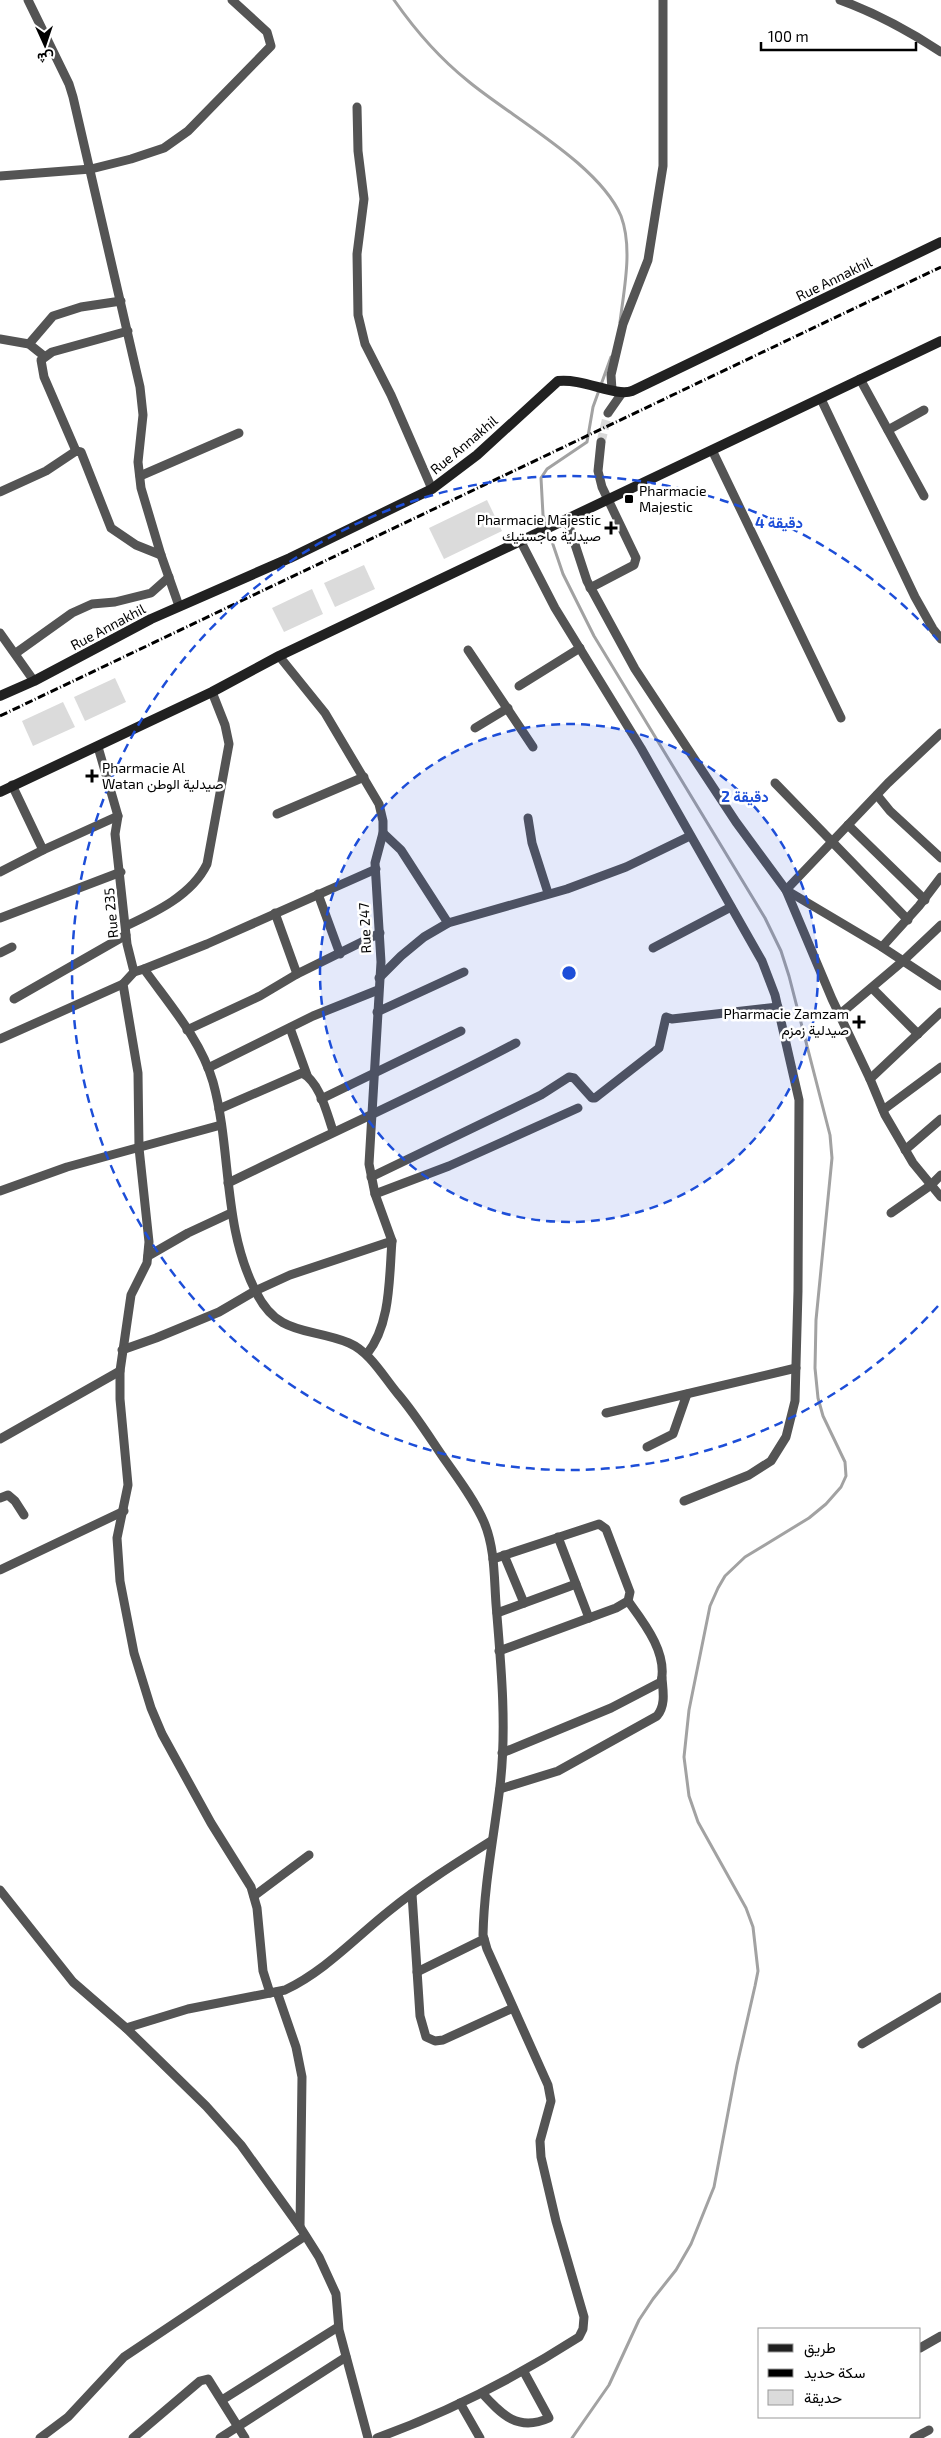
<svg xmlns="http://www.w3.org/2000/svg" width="941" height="2438" font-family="'Exo 2',Vazirmatn,sans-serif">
	<rect width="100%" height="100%" fill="#fff"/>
	<!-- green -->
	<g fill="#dbdbdb">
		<polygon points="487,500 502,531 444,559 429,528"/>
		<polygon points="364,565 375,589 335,607 324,583"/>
		<polygon points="312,589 323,614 284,632 272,608"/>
		<polygon points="115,678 126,702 85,721 74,697"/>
		<polygon points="63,702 75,727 33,746 22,721"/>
	</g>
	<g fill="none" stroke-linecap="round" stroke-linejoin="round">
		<!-- stream -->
		<g stroke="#a2a2a2" stroke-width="3">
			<path d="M394,0c21,30 45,58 74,81 43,36 131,83 153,135 12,32 3,73 -1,106"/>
			<polyline points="572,2438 609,2385 639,2320 653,2299 676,2270 691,2244 714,2187 737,2065 755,1986 758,1971 753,1927 746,1908 698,1822 689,1796 684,1757 689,1710 710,1606 718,1588 725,1576 745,1557 809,1518 826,1504 841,1487 846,1476 845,1462 823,1416 818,1398 815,1368 816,1320 832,1158 830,1135 789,976 781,951 765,918 594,636 563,574 543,515 541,478 547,469 587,442 593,407 611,357"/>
		</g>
		<!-- street-tunnel -->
		<polyline stroke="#d9d9d9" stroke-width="9" stroke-dasharray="9 4.5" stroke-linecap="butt" points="601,442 608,413"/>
		<!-- street -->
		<g stroke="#545454" stroke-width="9">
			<polyline points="28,0 69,84 73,97 140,387 143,415 138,462 141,488 161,555 179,606"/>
			<path d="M840,0c36,13 69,31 101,52"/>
			<polyline points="357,107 358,151 364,199 357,254 358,315 365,344 391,395 432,489"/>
			<polyline points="0,176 91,169 131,159 164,148 188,131 271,46 267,32 232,0"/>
			<polyline points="0,339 29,344 44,356"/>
			<polyline points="29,344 53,316 81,307 121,301"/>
			<polyline points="860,379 924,496"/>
			<polyline points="612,390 611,375 623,324 648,260 663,166 663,0"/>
			<polyline points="821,399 915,597 933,629 941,639"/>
			<polyline points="608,413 622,393"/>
			<polyline points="888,430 924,410"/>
			<polyline points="712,450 841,718"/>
			<polyline points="76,451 44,377 41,360 52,352 128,331"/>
			<polyline points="140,476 239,433"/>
			<polyline points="0,492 46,471 76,451 81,452 111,528 136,545 161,555"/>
			<polyline points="567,520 587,581 635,669 736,822 786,890 882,947 941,986"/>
			<polyline points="521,542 555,608 641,748 762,961 775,995 799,1100 798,1291 795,1401 786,1437 771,1461 749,1475 684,1501"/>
			<polyline points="590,588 634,565 636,558 602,487 598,471 601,442"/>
			<polyline points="0,633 34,681"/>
			<polyline points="468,650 533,747"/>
			<polyline points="16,653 72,613 92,604 115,602 151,593 169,577"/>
			<polyline points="519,686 580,648"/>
			<polyline points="475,728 508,708"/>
			<polyline points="941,733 888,783 786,890 832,999 870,1079 885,1115 913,1163 941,1197"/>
			<polyline points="98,747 118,816 115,834 127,944 134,972 123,984 138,1073 139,1148 149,1242 147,1263 131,1295 120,1371 120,1399 128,1485 117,1538 120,1581 134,1653 151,1708 162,1734 211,1823 251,1887 257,1908 263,1971 270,1993"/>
			<polyline points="775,783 908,920"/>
			<polyline points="12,785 43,850"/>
			<polyline points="877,795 890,811 941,858"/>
			<polyline points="277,814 364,777"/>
			<polyline points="528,818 532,843 548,893"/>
			<polyline points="848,825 925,900"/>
			<polyline points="383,833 401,850 448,923"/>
			<polyline points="0,872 43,850 118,816"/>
			<polyline points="318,894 340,954"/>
			<polyline points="275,913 297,974 380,933"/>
			<polyline points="0,918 121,872"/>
			<path d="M126,926c30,-14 66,-31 81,-62l22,-120 -4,-19 -13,-33"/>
			<polyline points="882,947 919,906 941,877"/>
			<polyline points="653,948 731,907"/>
			<polyline points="0,953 12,947"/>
			<polyline points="144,969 207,944 376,869"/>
			<path d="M134,972l10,-3c25,35 57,71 69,113 19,69 9,144 43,210 22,45 54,35 93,51 21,9 34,33 49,51 17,20 30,41 45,63 14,20 31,42 41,65 11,26 10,55 12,82 5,60 11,123 4,182 -6,50 -16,99 -17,149l4,14 61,136 3,16 -11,40 1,16 15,64 28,96 -1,12 -4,8c-64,41 -130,75 -202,101"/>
			<polyline points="379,978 401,956 424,937 448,923 567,889 626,867 690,836"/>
			<polyline points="872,988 918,1034"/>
			<polyline points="14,999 126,935"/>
			<polyline points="377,1012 464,972"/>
			<polyline points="839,1015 903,961 941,925"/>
			<polyline points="290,1028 307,1075"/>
			<polyline points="187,1030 260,996 297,974"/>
			<polyline points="0,1039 123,984"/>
			<polyline points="208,1068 313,1016 378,990"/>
			<polyline points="870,1079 941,1012"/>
			<polyline points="321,1099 461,1031"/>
			<path d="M219,1109l83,-36c18,9 25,41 31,58"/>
			<polyline points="883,1110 941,1067"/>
			<polyline points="905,1150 941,1119"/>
			<polyline points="371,1177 541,1095 569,1077 574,1078 592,1098 595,1098 659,1048 666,1017 672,1019 778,1007"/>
			<path d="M228,1183c96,-47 194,-90 288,-140"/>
			<polyline points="0,1191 67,1167 221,1125"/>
			<polyline points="375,1194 449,1166 578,1108"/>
			<polyline points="891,1213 931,1185 941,1175"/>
			<polyline points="148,1256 188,1233 231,1213"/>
			<polyline points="122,1350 156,1338 219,1312 255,1291 290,1275 392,1241 375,1194 369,1164 381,962 375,863 383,833 383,821 379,804 325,713 279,656"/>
			<path d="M367,1354c24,-30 22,-76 25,-113"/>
			<polyline points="606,1413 796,1368"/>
			<polyline points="0,1439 120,1371"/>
			<polyline points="647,1447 673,1434 687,1394"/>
			<polyline points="0,1498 8,1495 15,1501 24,1515"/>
			<polyline points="558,1537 589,1618"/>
			<polyline points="504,1555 524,1603"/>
			<polyline points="493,1559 599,1524 606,1529 630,1592 628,1601 616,1608 499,1651"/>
			<polyline points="0,1570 124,1511"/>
			<polyline points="497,1613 576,1584"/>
			<path d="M502,1753l109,-45 50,-26c7,-29 -17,-59 -33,-81"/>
			<path d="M500,1789l58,-18 99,-55c9,-11 6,-25 5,-38"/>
			<polyline points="0,1890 73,1982 126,2028 206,2106 241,2145 300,2227 319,2257 336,2294 339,2330 368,2438"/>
			<polyline points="412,1894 420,2016 426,2037 435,2041 443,2040 513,2008"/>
			<polyline points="254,1896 309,1855"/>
			<polyline points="417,1972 484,1939"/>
			<polyline points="277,1992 296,2047 302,2077 300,2227"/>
			<path d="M126,2028l62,-19 97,-19c40,-19 70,-52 104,-79 32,-26 67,-48 102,-70"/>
			<polyline points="862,2044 941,1997"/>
			<polyline points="920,2348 941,2336"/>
			<path d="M482,2393c20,22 36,39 67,25l-25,-46"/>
			<polyline points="222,2400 338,2327"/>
			<polyline points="460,2403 480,2438"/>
			<polyline points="40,2438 68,2417 124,2357 305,2236"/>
			<polyline points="133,2438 200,2381 208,2379 245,2438"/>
			<polyline points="220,2438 346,2357"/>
			<polyline points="914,2438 929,2430"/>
		</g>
		<!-- secondary -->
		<g stroke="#212121" stroke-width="10">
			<path d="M0,696l34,-15 117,-62 139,-61 142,-69 45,-34 81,-74c25,-3 57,16 74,10l309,-149"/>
			<polyline points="0,792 212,692 279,656 941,341"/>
		</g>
		<!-- rail -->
		<polyline stroke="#000" stroke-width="3" stroke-dasharray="8 2.5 1 2.5" stroke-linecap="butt" points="0,716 941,267"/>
	</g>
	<!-- distance rings -->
	<circle cx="569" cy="973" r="249" fill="#1d4ed8" fill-opacity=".12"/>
	<g fill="none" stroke="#1d4ed8" stroke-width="2.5" stroke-dasharray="9 6">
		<circle cx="569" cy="973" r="249"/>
		<path d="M938 1306A497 497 0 1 1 938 640"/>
	</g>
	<!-- markers -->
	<g fill="#000" stroke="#fff" stroke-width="2">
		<rect x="624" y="494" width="10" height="10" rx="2.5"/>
		<path d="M608.5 520.5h5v5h5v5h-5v5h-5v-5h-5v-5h5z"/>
		<path d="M89.5 768.5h5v5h5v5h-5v5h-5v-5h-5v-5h5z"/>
		<path d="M856.5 1014.5h5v5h5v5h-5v5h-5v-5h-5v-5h5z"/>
	</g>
	<g text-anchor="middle" stroke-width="5" stroke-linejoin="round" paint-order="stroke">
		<!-- street labels -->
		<g font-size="14" fill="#000" stroke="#fff">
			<text transform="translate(834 279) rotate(-26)" y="5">Rue Annakhil</text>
			<text transform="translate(464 445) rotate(-40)" y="5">Rue Annakhil</text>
			<text transform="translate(108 627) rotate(-28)" y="5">Rue Annakhil</text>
			<text transform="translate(111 913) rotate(-95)" y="5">Rue 235</text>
			<text transform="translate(365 928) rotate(-93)" y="5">Rue 247</text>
		</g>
		<!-- poi labels -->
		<g font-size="14" fill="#000" stroke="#fff" text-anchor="start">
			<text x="639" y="496">Pharmacie<tspan x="639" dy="16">Majestic</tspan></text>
			<text x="601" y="525" text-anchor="end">Pharmacie Majestic<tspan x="601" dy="16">صيدلية ماجستيك</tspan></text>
			<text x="102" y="773">Pharmacie Al<tspan x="102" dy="16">Watan صيدلية الوطن</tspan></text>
			<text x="849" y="1019" text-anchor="end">Pharmacie Zamzam<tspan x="849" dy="16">صيدلية زمزم</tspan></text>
		</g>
	</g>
	<circle cx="569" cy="973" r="8" fill="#1d4ed8" stroke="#fff" stroke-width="2.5"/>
	<g font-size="15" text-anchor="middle" font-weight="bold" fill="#1d4ed8" stroke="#fff" stroke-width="5" stroke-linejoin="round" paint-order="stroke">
		<text x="779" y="528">4 دقيقة</text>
		<text x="745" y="802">2 دقيقة</text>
	</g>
	<!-- legend -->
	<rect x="758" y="2328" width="162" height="90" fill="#ffffff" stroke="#999999"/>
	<rect x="768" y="2344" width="25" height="8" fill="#212121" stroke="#999999"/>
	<text x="804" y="2353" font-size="15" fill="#000000">طريق</text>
	<rect x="768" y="2369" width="25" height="8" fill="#000000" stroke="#999999"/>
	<text x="804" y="2378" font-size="15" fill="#000000">سكة حديد</text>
	<rect x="768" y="2390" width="25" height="15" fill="#dbdbdb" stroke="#999999"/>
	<text x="804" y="2403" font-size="15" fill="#000000">حديقة</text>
	<!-- north arrow -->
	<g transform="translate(45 45) rotate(177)" stroke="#ffffff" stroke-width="4" paint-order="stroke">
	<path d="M0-4L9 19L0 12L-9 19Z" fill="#000000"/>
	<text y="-8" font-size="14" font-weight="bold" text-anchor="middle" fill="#000000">ش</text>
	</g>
	<!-- scale -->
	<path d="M761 42v8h155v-8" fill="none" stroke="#000000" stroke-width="2.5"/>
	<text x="768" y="42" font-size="15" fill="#000000" stroke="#ffffff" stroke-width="4" paint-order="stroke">100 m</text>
</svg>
